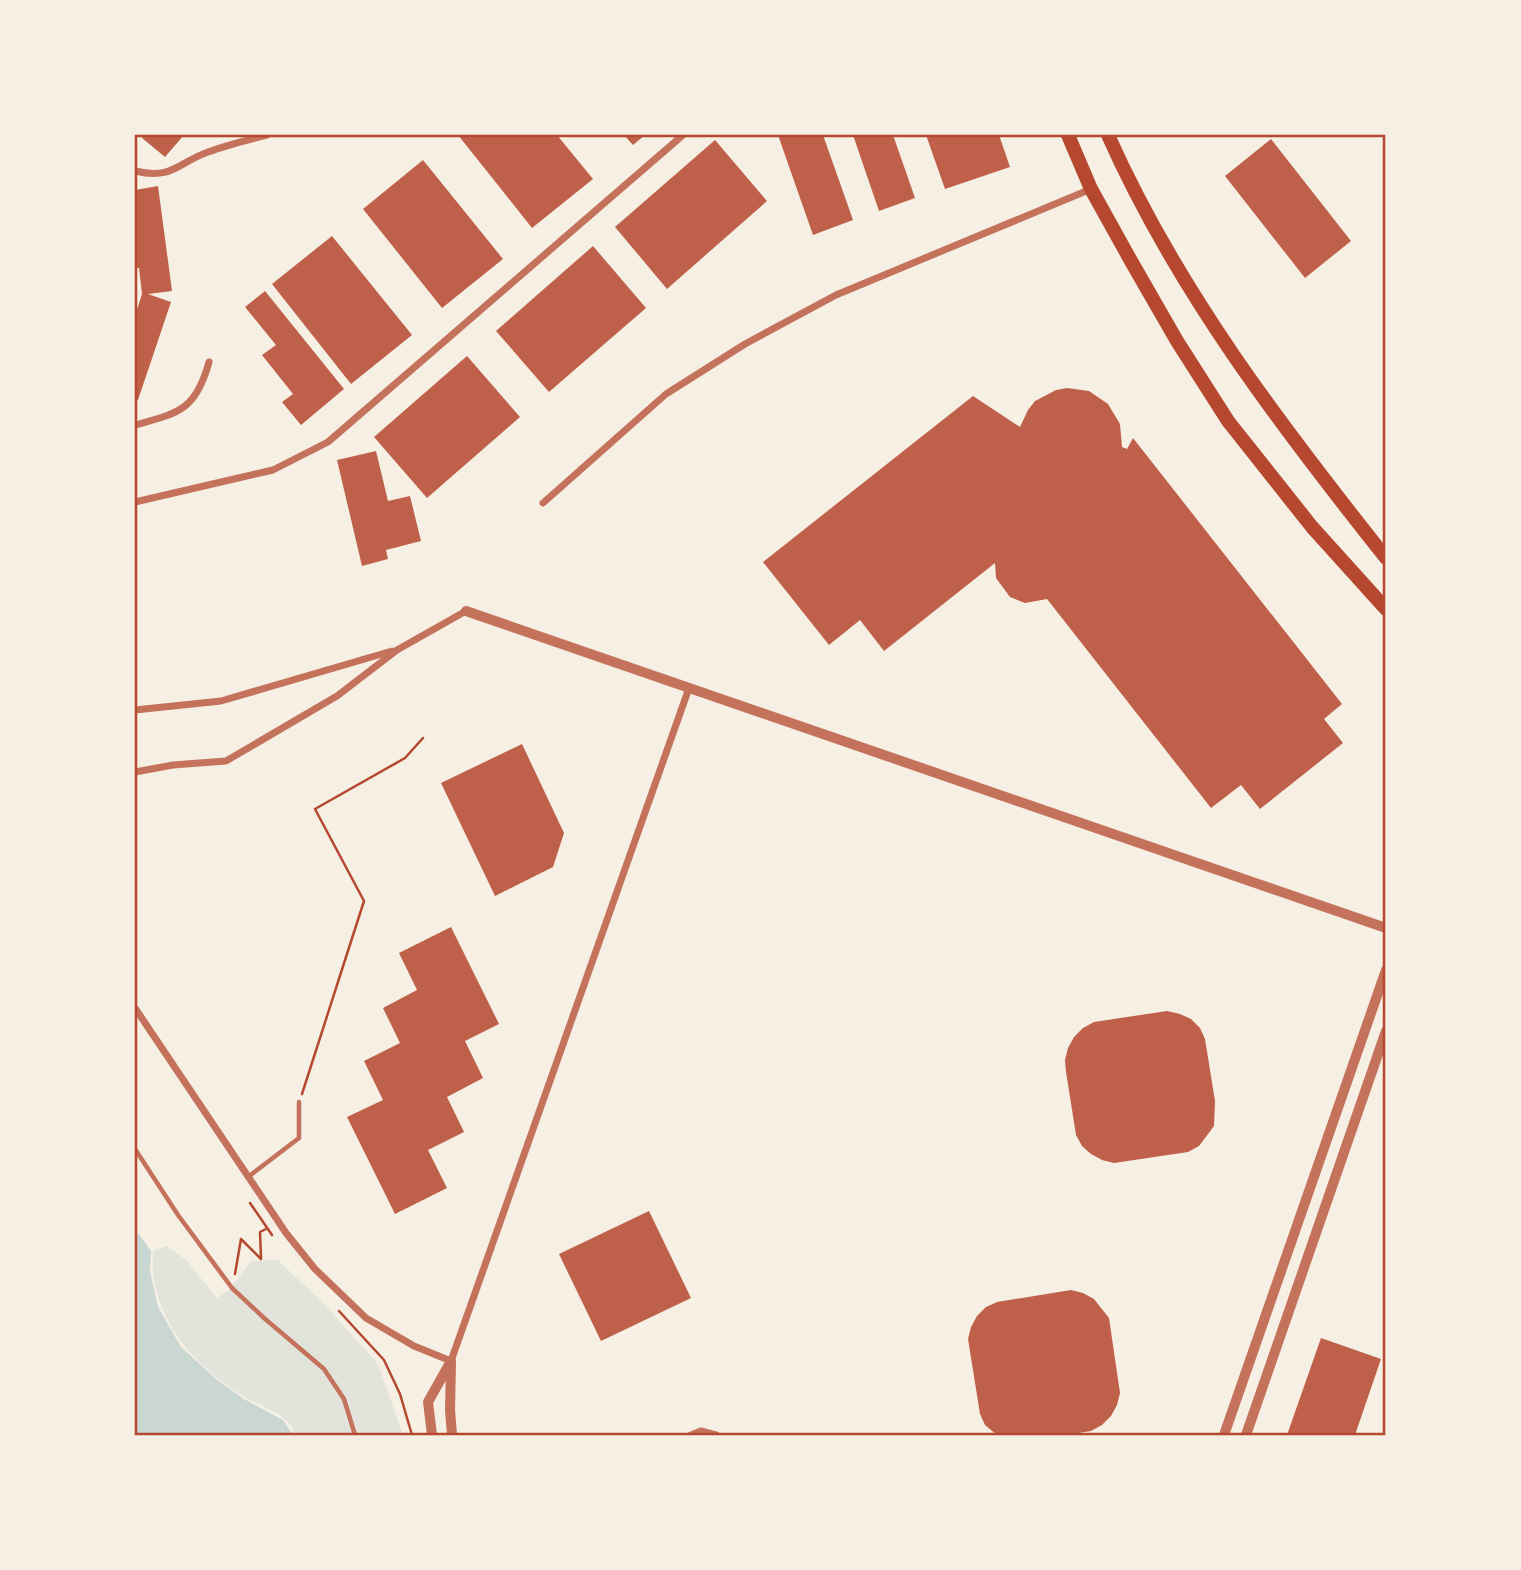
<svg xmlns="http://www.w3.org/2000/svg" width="1521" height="1570" font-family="'Alegreya Sans',sans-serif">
	<rect width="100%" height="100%" fill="#f6efe4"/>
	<!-- green -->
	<path fill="#e2e4dc" d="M167,1246l19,14 31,38 12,-8 22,-29 27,-1 47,45 53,59 25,71h-108c-5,-21 -33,-28 -50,-38 -52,-31 -97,-82 -92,-146z"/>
	<!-- water -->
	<polygon fill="#c9d6d2" points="135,1232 139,1234 151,1251 150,1271 158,1307 181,1347 216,1379 244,1399 283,1420 293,1435 135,1435"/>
	<!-- building -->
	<g fill="#bf614a">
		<polygon points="145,135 184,135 165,157 142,138"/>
		<polygon points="458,135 557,135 593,179 532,228"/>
		<polygon points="624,135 645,135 633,145"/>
		<polygon points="778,135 823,135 853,220 813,235"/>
		<polygon points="853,135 893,135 915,198 879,211"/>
		<polygon points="926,135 999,135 1010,167 945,189"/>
		<polygon points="1271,139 1351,241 1305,278 1225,176"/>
		<polygon points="715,140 767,201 667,289 615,227"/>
		<polygon points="423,160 503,259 442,308 363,209"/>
		<polygon points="158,186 172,291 148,294 171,302 138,400 135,399 135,316 142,294 139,268 135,268 135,190"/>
		<polygon points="332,236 412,335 351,384 272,284"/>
		<polygon points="593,246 646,308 549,392 496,331"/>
		<polygon points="265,291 344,389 301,425 282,402 293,394 262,355 276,345 245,307"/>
		<polygon points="467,356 520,417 427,498 374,437"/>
		<polygon points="1067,388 1089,391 1108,404 1120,424 1122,447 1127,449 1133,438 1342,704 1324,719 1343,743 1260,809 1241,785 1211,808 1047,599 1025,603 1010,597 996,578 995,563 884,651 860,620 829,645 763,562 973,396 1020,427 1028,410 1035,401 1056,390"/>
		<polygon points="376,451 388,501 410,496 421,541 386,550 388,559 362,566 337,460"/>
		<polygon points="522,744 564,833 553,867 495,896 441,783"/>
		<polygon points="451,927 499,1024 465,1041 483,1078 447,1097 464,1132 428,1150 447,1188 395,1214 347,1117 383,1100 364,1061 400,1043 383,1008 417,990 399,953"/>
		<polygon points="1167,1011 1180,1014 1191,1019 1200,1028 1205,1039 1215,1101 1214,1126 1199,1146 1188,1152 1114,1163 1102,1160 1091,1154 1082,1146 1076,1135 1066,1072 1065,1060 1068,1048 1074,1037 1083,1028 1094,1022"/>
		<polygon points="649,1211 691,1298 601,1341 559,1254"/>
		<polygon points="1071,1290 1083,1293 1094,1299 1109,1318 1120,1393 1117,1405 1111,1416 1102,1425 1091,1431 1066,1435 997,1435 985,1425 980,1414 968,1339 971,1327 977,1316 986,1307 997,1302"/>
		<polygon points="1321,1338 1381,1359 1355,1435 1287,1435"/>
	</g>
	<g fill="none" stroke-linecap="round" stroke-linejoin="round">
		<!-- path -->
		<g stroke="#b5482f" stroke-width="2.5">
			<polyline points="302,1094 364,901 315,809 405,758 423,738"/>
			<polyline points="250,1203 272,1235"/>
			<polyline points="235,1274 241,1239 261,1259 260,1232 266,1229"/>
			<polyline points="339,1311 384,1360 400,1394 412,1435"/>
		</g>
		<!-- service -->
		<g stroke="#c5725c" stroke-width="4.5">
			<polyline points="135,1149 178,1215 232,1288 264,1318 324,1369 344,1399 355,1435"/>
			<polyline points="248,1177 299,1138 299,1102"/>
		</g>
		<!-- minor -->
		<g stroke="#c5725c" stroke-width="7">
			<path d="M135,171c38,9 42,-8 73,-19 19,-7 39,-12 59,-17"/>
			<path d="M135,425c44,-12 61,-15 74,-63"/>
			<polyline points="135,502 273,470 328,442 683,135"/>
			<polyline points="543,503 666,394 745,344 836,295 1091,189"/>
			<polyline points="135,710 221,701 392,651"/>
			<polyline points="135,772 173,765 226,761 337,696 397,650 466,611"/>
			<polyline points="135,1008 286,1233 315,1269 366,1318 414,1346 451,1361 689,688"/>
			<polyline points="691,1435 701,1431 716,1435"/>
		</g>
		<!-- tertiary -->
		<g stroke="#c5725c" stroke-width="10">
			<polyline points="466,611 1386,928"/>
			<polyline points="451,1363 450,1410 452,1435"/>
			<polyline points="432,1435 428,1402 451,1361"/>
			<polyline points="1224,1435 1386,970"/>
			<polyline points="1246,1435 1386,1031"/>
		</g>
		<!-- primary -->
		<g stroke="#b5482f" stroke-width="14">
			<polyline points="1068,135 1091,189 1131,261 1177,341 1228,421 1312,527 1386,609"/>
			<path d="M1108,135c69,155 173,291 278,423"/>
		</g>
	</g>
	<!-- border -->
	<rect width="1521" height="1570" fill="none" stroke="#f6efe4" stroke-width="273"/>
	<rect x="136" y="136" width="1248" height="1298" fill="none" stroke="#b5482f" stroke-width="2.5"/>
</svg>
